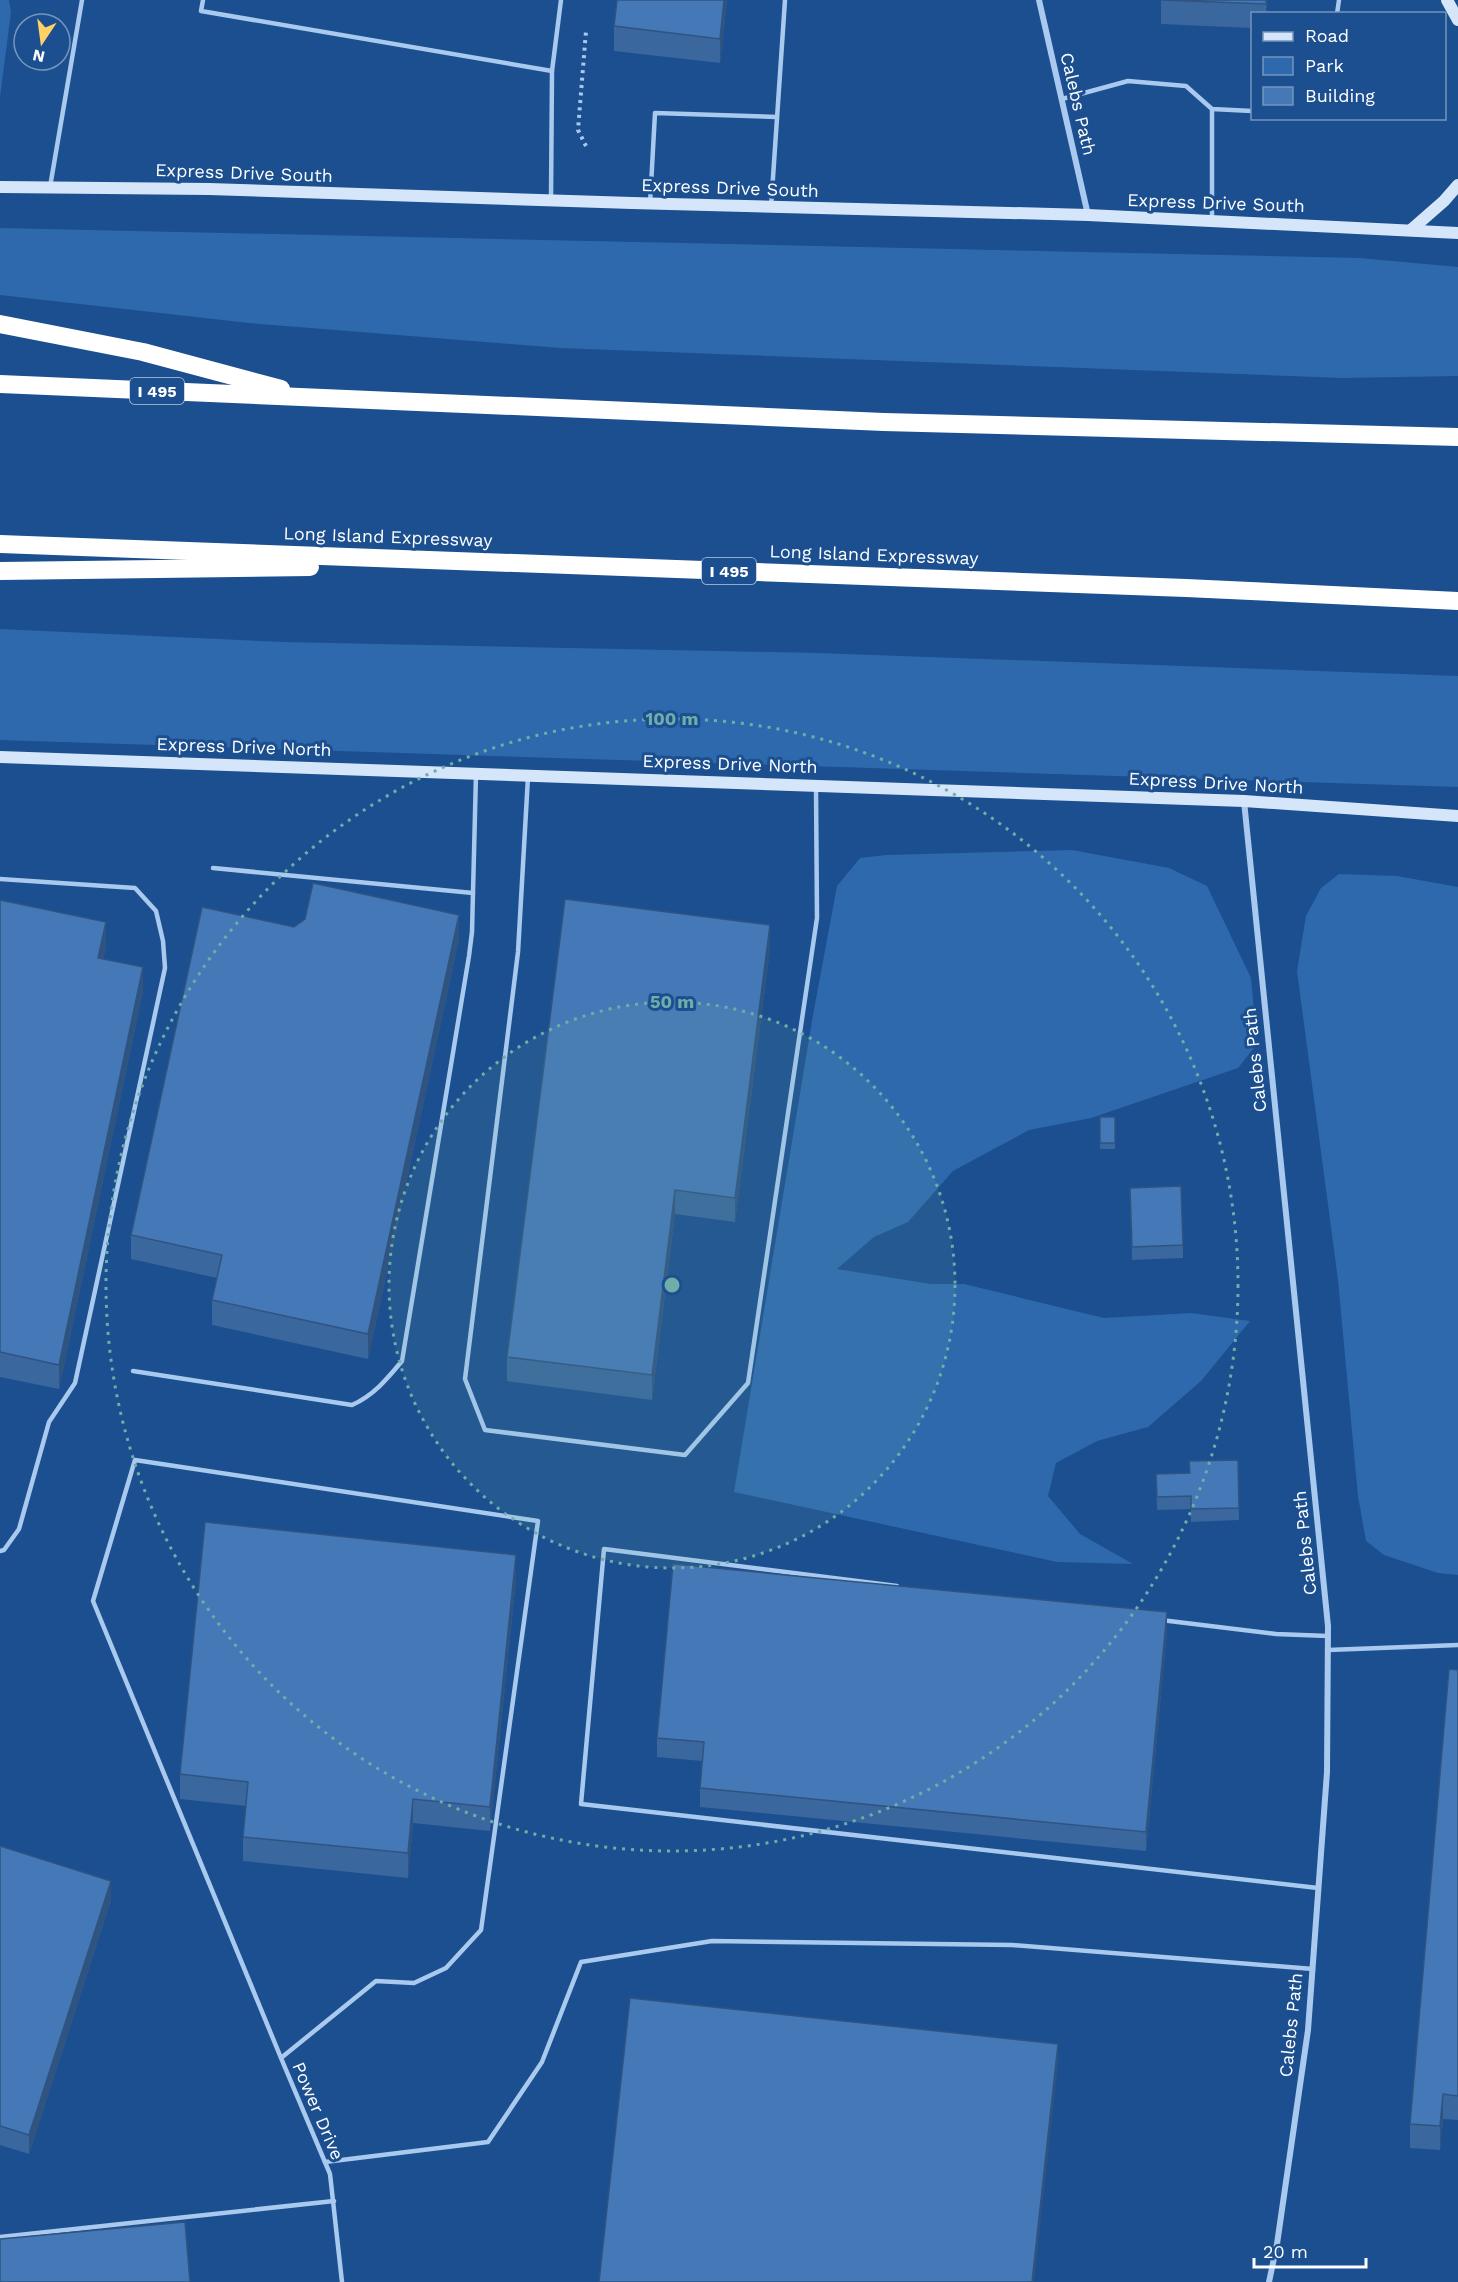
<svg xmlns="http://www.w3.org/2000/svg" width="1458" height="2282" font-family="'Work Sans',sans-serif">
	<rect width="100%" height="100%" fill="#1b4f8f"/>
	<!-- green -->
	<g fill="#2e69ad">
		<polygon points="0,0 9,0 11,12 0,97"/>
		<polygon points="0,228 1359,258 1458,267 1458,376 1343,378 560,348 249,323 0,295"/>
		<polygon points="0,629 283,642 818,653 1458,676 1458,787 0,740"/>
		<polygon points="1072,850 1169,868 1207,886 1251,978 1257,1044 1238,1068 1091,1118 1029,1130 953,1171 908,1222 874,1237 837,1269 931,1284 964,1284 1104,1318 1191,1313 1250,1321 1201,1381 1148,1427 1097,1441 1056,1463 1048,1496 1080,1534 1133,1564 1057,1562 734,1492 813,1015 837,886 860,858 886,855"/>
		<polygon points="1339,874 1397,876 1458,887 1458,1575 1438,1573 1384,1555 1366,1541 1358,1496 1338,1280 1297,971 1306,916 1321,888"/>
	</g>
	<g fill="none" stroke-linecap="round" stroke-linejoin="round">
		<!-- path -->
		<polyline stroke="#a9c9ee" stroke-width="4" stroke-dasharray="3 4.5" stroke-linecap="butt" points="586,146 578,130 586,31"/>
		<!-- lane -->
		<g stroke="#a9c9ee" stroke-width="4.5">
			<polyline points="203,0 201,11 552,71"/>
			<polyline points="1337,14 1339,0"/>
			<polyline points="1062,99 1128,81 1186,86 1212,109 1252,111"/>
			<polyline points="50,187 82,0"/>
			<polyline points="551,198 552,71 561,0"/>
			<polyline points="650,204 655,113 777,117"/>
			<polyline points="771,207 785,0"/>
			<polyline points="1212,220 1212,109"/>
			<polyline points="528,777 518,952 465,1379 485,1430 685,1455 748,1383 817,918 816,788"/>
			<polyline points="213,868 473,893"/>
			<polyline points="0,879 135,888 156,911 163,941 165,968 75,1383 49,1422 19,1529 4,1550 0,1551"/>
			<path d="M133,1371l219,34c22,-10 35,-26 50,-44l67,-405 3,-24 4,-158"/>
			<polyline points="897,1586 604,1549 581,1804 1318,1888"/>
			<polyline points="1161,1620 1276,1634 1328,1636"/>
			<polyline points="1328,1650 1458,1645"/>
			<polyline points="281,2058 376,1981 414,1983 446,1968 481,1930 538,1521 135,1460 93,1601 281,2058 330,2174 342,2282"/>
			<polyline points="325,2162 488,2142 542,2062 581,1962 712,1941 1012,1945 1313,1969"/>
			<polyline points="0,2237 334,2201"/>
		</g>
		<!-- street -->
		<g stroke="#a9c9ee" stroke-width="6">
			<polyline points="1039,0 1088,215"/>
			<polyline points="1244,801 1328,1626 1327,1772 1308,2030 1277,2244 1269,2282"/>
		</g>
		<!-- secondary -->
		<g stroke="#d6e6fa" stroke-width="12">
			<polyline points="1447,0 1458,20"/>
			<polyline points="0,187 209,189 632,203 1088,215 1458,233"/>
			<polyline points="1412,229 1444,201 1458,185"/>
			<polyline points="0,757 1244,801 1458,816"/>
		</g>
		<!-- highway -->
		<g stroke="#fff" stroke-width="18">
			<polyline points="0,324 143,352 281,389"/>
			<polyline points="0,384 884,422 1458,437"/>
			<polyline points="0,544 1186,588 1458,601"/>
			<polyline points="0,571 310,567"/>
		</g>
	</g>
	<!-- wall -->
	<g fill="#3a679d">
		<polygon points="727,0 720,63 614,51 614,26"/>
		<polygon points="1161,0 1267,0 1266,14 1252,14 1252,28 1161,24"/>
		<polygon points="0,900 106,947 103,959 143,991 59,1389 0,1377"/>
		<polygon points="294,927 459,939 368,1359 212,1325 212,1300 217,1278 131,1259 131,1235"/>
		<polygon points="770,949 735,1222 675,1214 652,1400 507,1381 507,1357"/>
		<rect x="1100" y="1117" width="15" height="32"/>
		<polygon points="1130,1188 1183,1245 1183,1258 1132,1260"/>
		<polygon points="1238,1460 1239,1520 1191,1522 1191,1509 1157,1510 1156,1474 1189,1473 1189,1461"/>
		<polygon points="516,1579 490,1831 413,1823 408,1878 243,1861 243,1837 246,1806 180,1799 180,1774"/>
		<polygon points="1167,1631 1146,1851 700,1807 700,1788 702,1761 657,1757 657,1738"/>
		<polygon points="1458,1670 1458,2120 1443,2119 1440,2150 1410,2148 1410,2124"/>
		<polygon points="0,1846 111,1900 29,2154 0,2145"/>
	</g>
	<!-- shaded-wall -->
	<g fill="#305480">
		<polygon points="724,0 727,0 720,63 720,39"/>
		<polygon points="459,915 459,939 368,1359 368,1334"/>
		<polygon points="106,922 106,947 98,982 98,958"/>
		<polygon points="770,925 770,949 735,1222 735,1198"/>
		<polygon points="143,967 143,991 59,1389 59,1365"/>
		<polygon points="675,1190 675,1214 652,1400 652,1375"/>
		<polygon points="516,1555 516,1579 490,1831 490,1807"/>
		<polygon points="1167,1612 1167,1631 1146,1851 1146,1832"/>
		<polygon points="413,1799 413,1823 408,1878 408,1853"/>
		<polygon points="111,1881 111,1900 29,2154 29,2135"/>
		<polygon points="1058,2044 1058,2063 1034,2282 1032,2282"/>
		<polygon points="1443,2094 1443,2119 1440,2150 1440,2126"/>
	</g>
	<!-- building -->
	<g fill="#4478b7" stroke="#305480" stroke-width="1.5">
		<polygon points="617,0 724,0 720,39 614,26"/>
		<polygon points="1161,0 1266,0 1266,4"/>
		<polygon points="313,883 459,915 368,1334 212,1300 222,1255 131,1235 202,907 294,927 305,919"/>
		<polygon points="565,899 770,925 735,1198 675,1190 652,1375 507,1357"/>
		<polygon points="0,900 106,922 98,958 143,967 59,1365 0,1352"/>
		<rect x="1100" y="1117" width="15" height="26"/>
		<polygon points="1181,1186 1183,1245 1132,1247 1130,1188"/>
		<polygon points="1238,1460 1239,1508 1191,1509 1191,1496 1157,1497 1156,1474 1190,1473 1189,1461"/>
		<polygon points="205,1522 516,1555 490,1807 413,1799 408,1853 243,1837 248,1782 180,1774"/>
		<polygon points="673,1564 1167,1612 1146,1832 700,1788 704,1742 657,1738"/>
		<polygon points="1449,1669 1458,1670 1458,2096 1443,2094 1440,2126 1410,2124"/>
		<polygon points="0,1846 111,1881 29,2135 0,2126"/>
		<polygon points="630,1998 1058,2044 1032,2282 599,2282"/>
		<polygon points="185,2222 190,2282 0,2282 0,2239"/>
	</g>
	<!-- distance rings -->
	<circle cx="672" cy="1285" r="283" fill="#6fada8" fill-opacity=".12"/>
	<g fill="none" stroke="#6fada8" stroke-width="3" stroke-dasharray="3 6">
		<circle cx="672" cy="1285" r="283"/>
		<circle cx="672" cy="1285" r="566"/>
	</g>
	<g text-anchor="middle" stroke-width="6" stroke-linejoin="round" paint-order="stroke">
		<!-- shield labels -->
		<g fill="#1b4f8f" stroke="#bbcadd" stroke-width="1.5">
			<rect x="130" y="378" width="54" height="26" rx="4.5"/>
			<rect x="702" y="558" width="54" height="26" rx="4.5"/>
		</g>
		<g font-size="16" font-weight="bold" fill="#fff">
			<text x="157" y="397">I 495</text>
			<text x="729" y="577">I 495</text>
		</g>
		<!-- street labels -->
		<g font-size="18" fill="#fff" stroke="#1b4f8f">
			<text transform="translate(1078 104) rotate(77)" y="6">Calebs Path</text>
			<text transform="translate(244 173) rotate(2)" y="6">Express Drive South</text>
			<text transform="translate(730 188) rotate(2)" y="6">Express Drive South</text>
			<text transform="translate(1216 203) rotate(2)" y="6">Express Drive South</text>
			<text transform="translate(388 537) rotate(2)" y="6">Long Island Expressway</text>
			<text transform="translate(874 555) rotate(2)" y="6">Long Island Expressway</text>
			<text transform="translate(244 747) rotate(2)" y="6">Express Drive North</text>
			<text transform="translate(730 764) rotate(2)" y="6">Express Drive North</text>
			<text transform="translate(1216 783) rotate(3)" y="6">Express Drive North</text>
			<text transform="translate(1255 1060) rotate(-96)" y="6">Calebs Path</text>
			<text transform="translate(1305 1543) rotate(-96)" y="6">Calebs Path</text>
			<text transform="translate(1291 2025) rotate(-84)" y="6">Calebs Path</text>
			<text transform="translate(318 2111) rotate(67)" y="6">Power Drive</text>
		</g>
	</g>
	<circle cx="672" cy="1285" r="9" fill="#6fada8" stroke="#1b4f8f" stroke-width="3"/>
	<g font-size="18" text-anchor="middle" font-weight="bold" fill="#6fada8" stroke="#1b4f8f" stroke-width="6" stroke-linejoin="round" paint-order="stroke">
		<text x="672" y="725">100 m</text>
		<text x="672" y="1008">50 m</text>
	</g>
	<!-- legend -->
	<rect x="1251" y="12" width="195" height="108" fill="#1b4f8f" stroke="#7695bc" stroke-width="1.5"/>
	<rect x="1263" y="32" width="30" height="9" fill="#d6e6fa" stroke="#7695bc" stroke-width="1.5"/>
	<text x="1305" y="42" font-size="18" fill="#ffffff">Road</text>
	<rect x="1263" y="57" width="30" height="18" fill="#2e69ad" stroke="#7695bc" stroke-width="1.5"/>
	<text x="1305" y="72" font-size="18" fill="#ffffff">Park</text>
	<rect x="1263" y="87" width="30" height="18" fill="#4478b7" stroke="#7695bc" stroke-width="1.5"/>
	<text x="1305" y="102" font-size="18" fill="#ffffff">Building</text>
	<!-- north arrow -->
	<g transform="translate(42 42) rotate(193)"><circle r="28" fill="#1b4f8f" stroke="#7695bc" stroke-width="1.5"/>
	<path d="M0-4.5L10 22L0 15L-10 22Z" fill="#ffd166"/>
	<text y="-9" font-size="16" font-weight="bold" text-anchor="middle" fill="#ffffff">N</text>
	</g>
	<!-- scale -->
	<path d="M1254 2258v9h112v-9" fill="none" stroke="#ffffff" stroke-width="3"/>
	<text x="1263" y="2258" font-size="18" fill="#ffffff" stroke="#1b4f8f" stroke-width="4.5" paint-order="stroke">20 m</text>
</svg>
